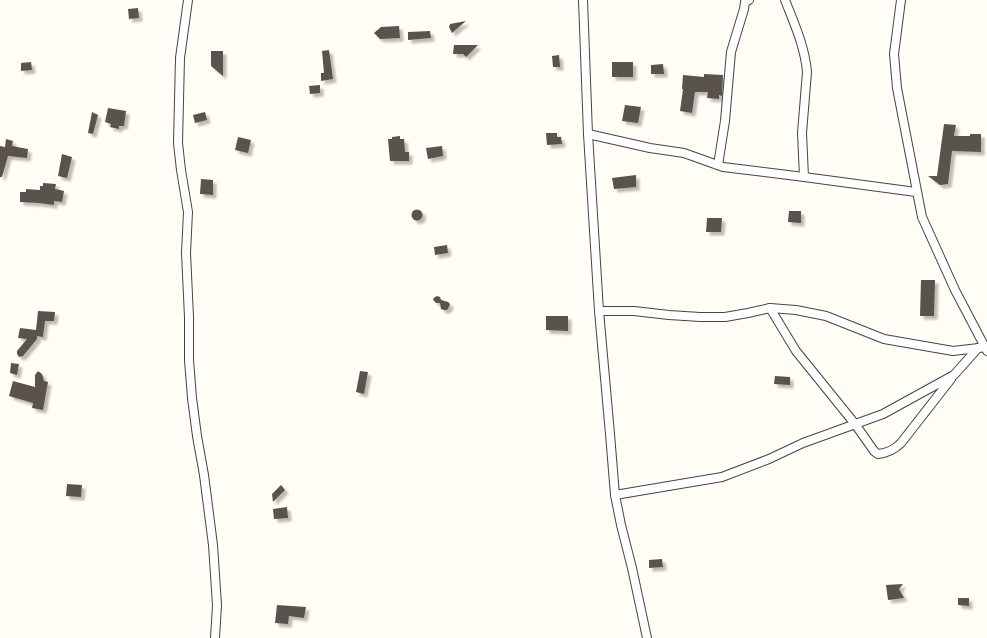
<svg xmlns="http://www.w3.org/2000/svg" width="987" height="638" font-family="Spectral,serif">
	<defs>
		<filter id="shadow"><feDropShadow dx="3.5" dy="3.5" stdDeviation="1" flood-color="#0004"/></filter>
	</defs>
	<rect width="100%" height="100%" fill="#fffdf5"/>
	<!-- building -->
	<g fill="#5a524d" filter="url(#shadow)">
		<polygon points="138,8 139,18 129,19 128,9"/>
		<polygon points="466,21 452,33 449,27 450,24"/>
		<polygon points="399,26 400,38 380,39 374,33 381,27"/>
		<polygon points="430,31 431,38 408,40 408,32"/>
		<polygon points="454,45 478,45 466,57 463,54 453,54"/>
		<polygon points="329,50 333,79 321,81 321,73 324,73 322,51"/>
		<polygon points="211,51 223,51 223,76 211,66"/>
		<polygon points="559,55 560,67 553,67 552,56"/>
		<polygon points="31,62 32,70 21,71 21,63"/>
		<rect x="612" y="62" width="21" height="15"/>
		<polygon points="663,64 664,74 651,74 651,65"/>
		<polygon points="704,74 723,75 722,96 719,95 719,99 707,98 708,92 695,92 692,113 680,111 683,89 682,89 683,75 704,77"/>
		<polygon points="320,85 320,93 310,94 309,86"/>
		<polygon points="625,105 641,107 638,123 622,121"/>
		<polygon points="108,108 126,111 124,126 119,126 119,129 110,127 111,124 105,122"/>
		<polygon points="92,112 98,115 93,134 88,133"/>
		<polygon points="205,112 207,120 195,123 193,115"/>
		<polygon points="944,124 956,125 954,136 970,136 970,134 981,134 981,152 952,151 948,184 940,185 928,176 937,176"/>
		<polygon points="546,133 557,133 557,137 561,137 562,144 547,145"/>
		<polygon points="400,136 400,139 404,139 405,152 409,152 409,161 390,161 388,139 392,139 392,137"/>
		<polygon points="238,137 251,140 248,153 235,150"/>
		<polygon points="6,139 13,141 12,146 28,149 27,158 8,156 2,177 0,177 0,146 5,147"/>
		<polygon points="442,146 443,156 428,159 426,148"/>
		<polygon points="62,154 72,157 67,178 58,176"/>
		<polygon points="636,175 636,187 614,189 612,178"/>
		<polygon points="201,179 213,180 213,195 200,194"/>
		<polygon points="43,183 56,184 55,189 64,191 62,202 54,201 54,205 39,203 20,202 20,192 26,192 26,189 40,190 40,186 43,186"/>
		<circle cx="417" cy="215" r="5.5"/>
		<polygon points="789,211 801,211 801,223 788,222"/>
		<polygon points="707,218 722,218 721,232 706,232"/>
		<polygon points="447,245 448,253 435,255 434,247"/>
		<polygon points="921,280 935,280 934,316 920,316"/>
		<polygon points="437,296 440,297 441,300 448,302 450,304 449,307 447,310 444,310 441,309 440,303 436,303 434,301 433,299 435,297"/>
		<polygon points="38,311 55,312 54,321 45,321 43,337 37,336 37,339 23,356 19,357 17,354 17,351 27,339 18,338 20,328 36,330"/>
		<polygon points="546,316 568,316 568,331 546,330"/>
		<polygon points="11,363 19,364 17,375 10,373"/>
		<polygon points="38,371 42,374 44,381 48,382 43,410 32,408 33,403 9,396 13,381 35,387 35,375"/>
		<polygon points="360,371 368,372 364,394 356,392"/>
		<polygon points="775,376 790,377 790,385 774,384"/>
		<polygon points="67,484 82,485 81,497 66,496"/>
		<polygon points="281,485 285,490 273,502 272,494"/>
		<polygon points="287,507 288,518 274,519 273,509"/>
		<polygon points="662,559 663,567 649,568 649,560"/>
		<polygon points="903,584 899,589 904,598 888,600 886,585"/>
		<polygon points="958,598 969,598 969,606 958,605"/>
		<polygon points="277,605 306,607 304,618 289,616 288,624 275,623"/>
	</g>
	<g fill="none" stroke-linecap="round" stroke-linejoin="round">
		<!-- minor casing -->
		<g stroke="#444" stroke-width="10">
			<g id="minor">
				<polyline points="188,0 180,58 178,143 181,170 188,212 186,253 189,317 189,360 192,398 197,436 204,475 213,545 217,605 215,638"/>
				<polyline points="583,0 588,134 599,311 610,434 615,495 621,525 632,568 647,638"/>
				<path d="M785,0c9,23 20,47 22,72l-5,61 2,44 112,15"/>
				<polyline points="901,0 894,54 897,88 922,217 955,290 987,351"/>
				<polyline points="588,134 650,148 684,153 723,167 804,177"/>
				<polyline points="718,165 725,121 731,52 744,9 745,2 749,0"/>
				<path d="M770,308l26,43 59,73 19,27 4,3c10,-1 16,-4 23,-11l50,-64"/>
				<polyline points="599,311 634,311 669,315 700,317 725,317 748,313 770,308 796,310 826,316 884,339 953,351 987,347"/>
				<polyline points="615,495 722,477 769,459 803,443 883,414 954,375 978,348"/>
			</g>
		</g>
		<!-- minor -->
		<use href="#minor" stroke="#fff" stroke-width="8"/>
	</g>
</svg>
